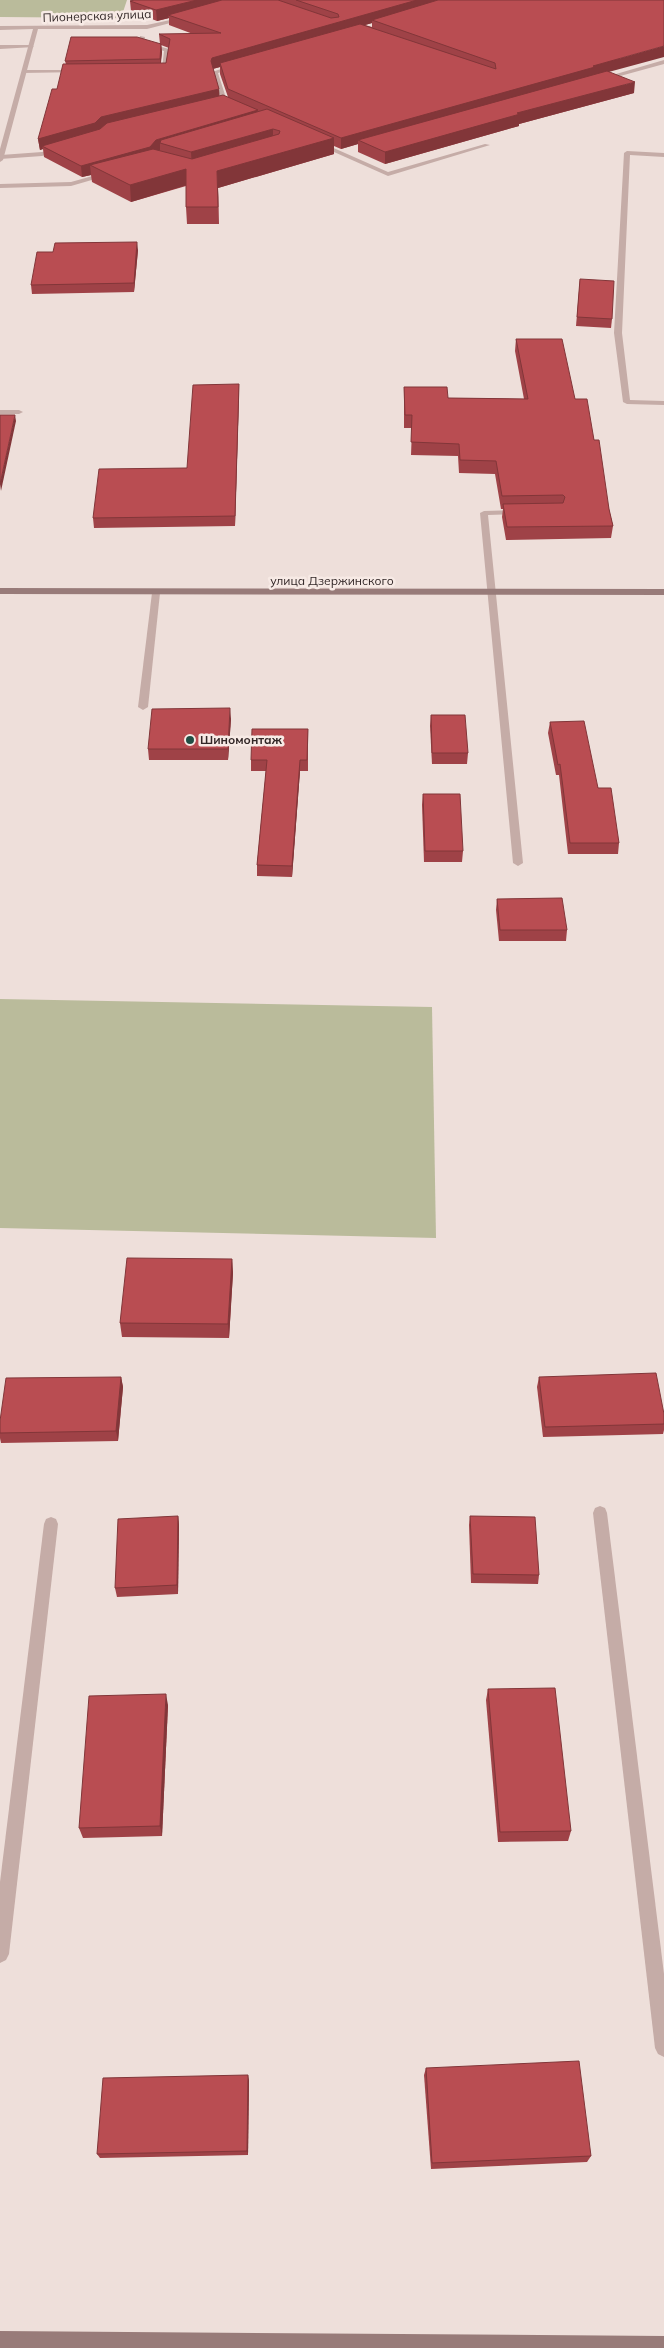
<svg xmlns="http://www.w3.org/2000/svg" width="664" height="2348" font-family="Mulish,sans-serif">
	<rect width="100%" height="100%" fill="#eedfda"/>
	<!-- green -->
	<g fill="#babb9b">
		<polygon points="0,0 127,0 121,18 0,17"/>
		<polygon points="0,999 432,1007 436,1238 0,1228"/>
	</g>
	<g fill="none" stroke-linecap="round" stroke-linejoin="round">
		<!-- lane -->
		<g fill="#c5aca7" fill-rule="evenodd">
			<polygon points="140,36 145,37 144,42 169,49 167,72 153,71 162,69 164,51 139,44"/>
			<polygon points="0,45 31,45 34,47 0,49"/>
			<polygon points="664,60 664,64 602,81 599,79"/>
			<polygon points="236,64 238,67 218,73 227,101 237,106 234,108 222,102 212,72"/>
			<polygon points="24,70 79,70 82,72 22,73"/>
			<polygon points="316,142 320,142 388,172 485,144 490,145 388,176 316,144"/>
			<polygon points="60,147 62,150 42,156 0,159 1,155 42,152"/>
			<polygon points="627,151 664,153 664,157 630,155 622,333 630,400 664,401 664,405 627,404 623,402 614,333 624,153"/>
			<polygon points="107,172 109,175 71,186 0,188 0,184 71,182"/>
			<polygon points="0,410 19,410 23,412 19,414 0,414"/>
			<polygon points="518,510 521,510 521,514 488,515 523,863 518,866 513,863 480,513 484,511"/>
			<polygon points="156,590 160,593 148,707 143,710 138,707 152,593"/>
			<polygon points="600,1506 605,1508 607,1513 664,1974 664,2057 658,2054 655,2048 593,1513 595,1508"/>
			<polygon points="51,1517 56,1519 58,1524 9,1954 6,1960 0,1963 0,1882 44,1524 46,1519"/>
		</g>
		<!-- street -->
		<polygon fill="#c5aca7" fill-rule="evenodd" points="184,17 186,19 147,29 38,29 3,160 0,162 0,149 33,29 0,30 0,26 147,25"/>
		<!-- secondary -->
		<g fill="#987b79" fill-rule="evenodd">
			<polygon points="0,588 664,589 664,595 0,594"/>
			<polygon points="0,2331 664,2336 664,2348 0,2348"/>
		</g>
	</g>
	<!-- wall -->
	<g fill="#9f4247" fill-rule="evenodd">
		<path d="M134,0h530l-55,72 25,21 -115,31v2l-134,38 -27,-12v-8l-17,5 -7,-3v8l-116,34 1,36h-32l-1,-17v-21l-55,16 -39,-20 -1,-7 -9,2 -38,-20 -1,-8 -3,1 -2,-11 19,-50 9,-25 -1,-3 95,-17 -1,-10h34l-24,-9v-7l-12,3 -26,-10 -1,-10zM372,23v4l-7,-2zM161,45l8,3 -3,15h-5l1,-11zM220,67v7l8,23 -9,-1 -6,-27z"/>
		<polygon points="138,250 134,292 32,294 31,285 53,252"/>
		<polygon points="580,279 612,319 611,328 576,326"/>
		<polygon points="516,339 575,399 594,440 609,509 613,526 611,538 506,540 502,517 503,509 501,509 495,474 459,473 458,456 411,455 412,428 404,428 404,387 448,398 524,399 515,351"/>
		<polygon points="239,384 239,394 235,526 94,528 93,518 187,468"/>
		<polygon points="431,715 468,753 467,764 432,764 430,726"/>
		<polygon points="231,719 228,760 149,760 148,749"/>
		<polygon points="550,722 598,788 619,843 618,854 568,854 559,775 556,775 548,733"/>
		<polygon points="308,729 308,771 300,771 292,877 257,876 257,865 266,771 251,771 251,760"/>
		<polygon points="423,794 463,851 462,862 424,862 422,805"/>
		<polygon points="497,899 567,930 566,941 499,941 496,910"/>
		<polygon points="232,1259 233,1273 229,1338 122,1337 120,1323"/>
		<polygon points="121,1377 123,1387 118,1441 1,1443 0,1438 0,1421"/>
		<polygon points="539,1377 664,1414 664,1430 663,1434 543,1437 537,1387"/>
		<polygon points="178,1516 179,1525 178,1594 117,1597 115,1588"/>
		<polygon points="470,1516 539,1575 538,1584 471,1583 469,1525"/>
		<polygon points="488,1689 571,1831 568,1841 498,1842 486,1700"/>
		<polygon points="168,1705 162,1836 83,1838 79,1828"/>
		<polygon points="426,2068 591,2156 587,2162 431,2169 424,2075"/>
		<polygon points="249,2080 248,2155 100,2158 97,2154"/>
	</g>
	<!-- shaded-wall -->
	<g fill="#823639">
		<polygon points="197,0 237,0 168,15 169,18 157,21 156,10"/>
		<polygon points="417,0 452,0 372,20 372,23 221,67 220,63 220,67 212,69 211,61 212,58"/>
		<polygon points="161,44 162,52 160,67 160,59"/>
		<polygon points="664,46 664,57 358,140 358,144 341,149 341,138 593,66"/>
		<polygon points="635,82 634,93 519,124 519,126 385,164 385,152 517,113"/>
		<polygon points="219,89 220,100 42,146 43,149 40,150 38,139 101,117"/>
		<polygon points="258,110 258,121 160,143 160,150 90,165 91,175 82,177 81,166 156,140"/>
		<polygon points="273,129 273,145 192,168 191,152"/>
		<polygon points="334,138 334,154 218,188 219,224 217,171"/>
		<polygon points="186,169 187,185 131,202 130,185"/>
		<polygon points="137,242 138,250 134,292 134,283"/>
		<polygon points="239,384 239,394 235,526 235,516"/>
		<polygon points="15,415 16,421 1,491 0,484"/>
		<polygon points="230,708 231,719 228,760 228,749"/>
		<polygon points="300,760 300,771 292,877 292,866"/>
		<polygon points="232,1259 233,1273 229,1338 228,1324"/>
		<polygon points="121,1377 123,1387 118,1441 116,1431"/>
		<polygon points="178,1516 179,1525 178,1594 177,1585"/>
		<polygon points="166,1694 168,1705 162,1836 160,1826"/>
		<polygon points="248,2075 249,2080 248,2155 247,2151"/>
	</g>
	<!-- building -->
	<g fill="#b94d52" stroke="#823639">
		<polygon points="134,0 197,0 156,10 130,1"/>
		<polygon points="222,0 278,0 331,18 339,17 338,14 296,0 417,0 212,58 211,61 219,89 101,117 95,123 38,139 52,89 57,89 63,64 166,63 170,39 159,34 221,33 168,15"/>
		<polygon points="438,0 664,0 664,46 593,66 595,67 341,138 228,89 220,63 360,24 496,69 495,63 372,20"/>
		<polygon points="71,37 137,37 161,44 160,59 65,61"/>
		<polygon points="607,71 635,82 517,113 520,114 385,152 358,140"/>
		<polygon points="223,95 258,110 156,140 150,147 81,166 42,146 100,129 107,123"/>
		<polygon points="267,109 334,138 217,171 218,207 186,207 186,169 130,185 90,165 153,149 192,159 279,134 280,131 273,129 191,152 160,143 161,140"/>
		<polygon points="137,242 134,283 31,285 37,252 53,252 55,243"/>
		<polygon points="580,279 614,281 612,319 577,317"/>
		<polygon points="516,339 562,339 575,399 587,399 594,440 599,440 609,509 613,526 507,527 503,504 563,503 565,497 563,495 502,496 496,461 460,460 459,444 411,442 412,415 405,415 404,387 447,387 448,398 528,399"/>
		<polygon points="239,384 235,516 93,518 99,469 187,468 193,385"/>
		<polygon points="0,415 15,415 0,484"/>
		<polygon points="230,708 228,749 148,749 152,709"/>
		<polygon points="431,715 465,715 468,753 432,753"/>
		<polygon points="584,721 598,788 611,788 619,843 570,843 560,764 558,765 550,722"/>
		<polygon points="252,729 308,729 307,760 300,760 292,866 257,865 267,760 251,760"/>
		<polygon points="423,794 460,794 463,851 425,851"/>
		<polygon points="562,898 567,930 500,930 497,899"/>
		<polygon points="127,1258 232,1259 228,1324 120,1323"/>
		<polygon points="656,1373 664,1414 664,1424 545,1427 539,1377"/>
		<polygon points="121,1377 116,1431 0,1433 0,1421 6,1378"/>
		<polygon points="178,1516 177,1585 115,1588 118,1519"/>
		<polygon points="470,1516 535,1517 539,1575 473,1574"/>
		<polygon points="555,1688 571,1831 500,1832 488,1689"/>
		<polygon points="166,1694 160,1826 79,1828 89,1696"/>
		<polygon points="579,2061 591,2156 432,2163 426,2068"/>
		<polygon points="248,2075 247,2151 97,2154 103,2078"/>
	</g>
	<!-- markers -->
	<circle fill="#214f45" stroke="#f7eae5" stroke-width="2" cx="190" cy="740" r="5"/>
	<g text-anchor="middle" stroke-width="5" stroke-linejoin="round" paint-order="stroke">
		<!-- far-street labels -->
		<g font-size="12" fill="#322727" stroke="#f7eae5">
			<text transform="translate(97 16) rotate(-2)" y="4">Пионерская улица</text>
			<text x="332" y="585">улица Дзержинского</text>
		</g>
		<!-- far-poi labels -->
		<g font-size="12" font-weight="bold" fill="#322727" stroke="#f7eae5" text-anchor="start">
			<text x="200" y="744">Шиномонтаж</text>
		</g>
	</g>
</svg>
